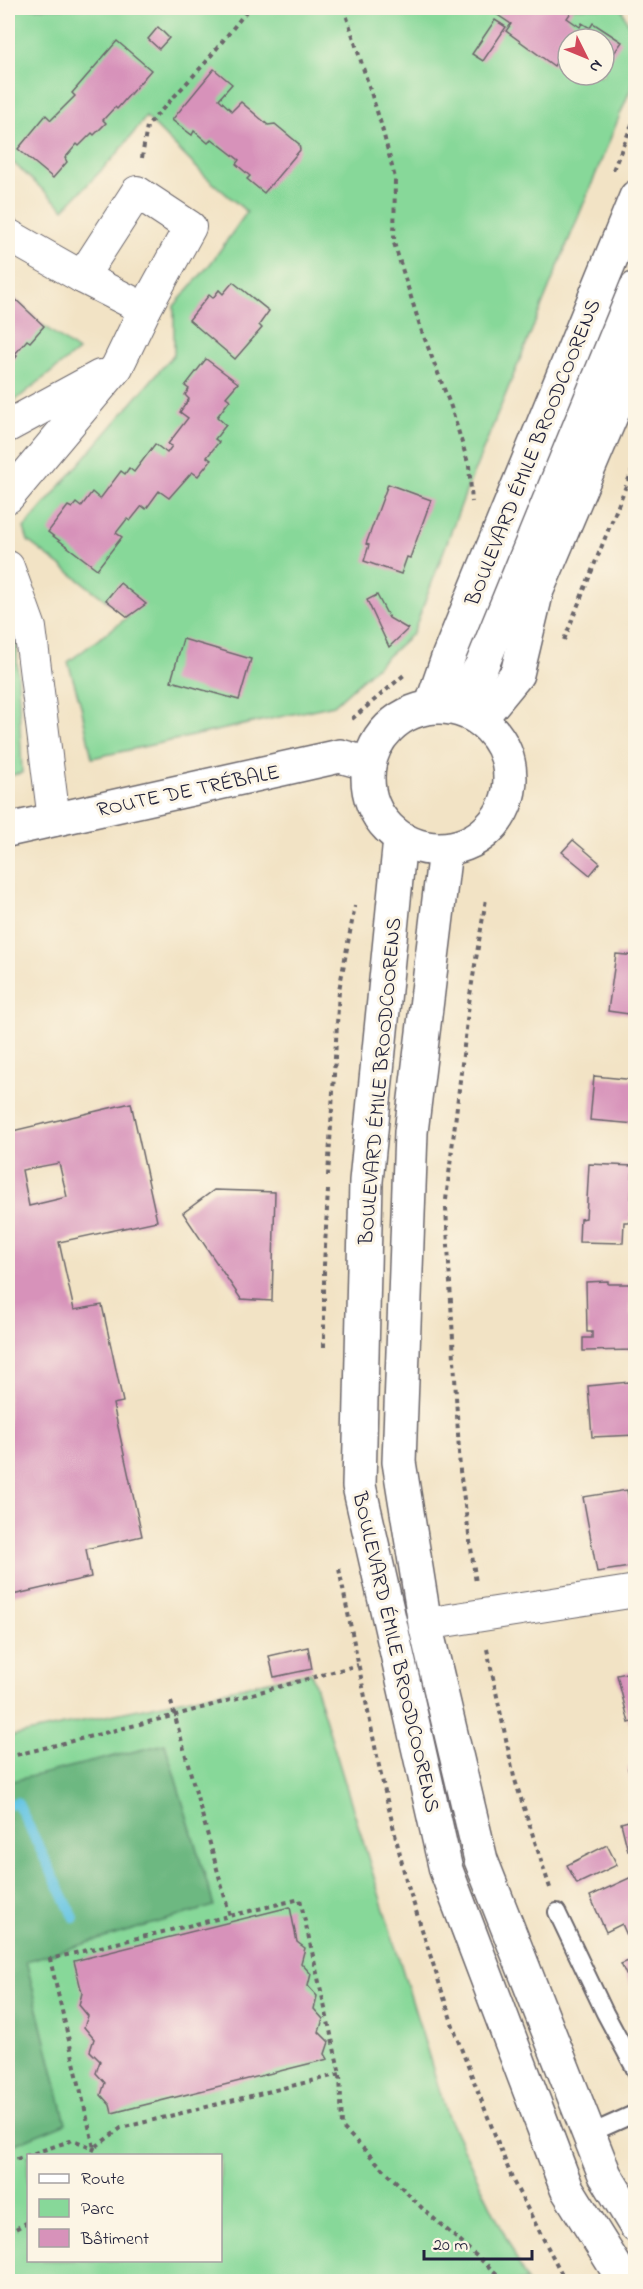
<svg xmlns="http://www.w3.org/2000/svg" width="643" height="2289" font-family="'Indie Flower',sans-serif">
	<rect width="100%" height="100%" fill="#fcf5e5"/>
	<filter id="ink" filterUnits="userSpaceOnUse"><feTurbulence type="fractalNoise" baseFrequency=".0167" numOctaves="2"/><feDisplacementMap in="SourceGraphic" scale="12" xChannelSelector="R" yChannelSelector="G"/><feConvolveMatrix kernelMatrix="1 2 1 2 8 2 1 2 1" color-interpolation-filters="sRGB"/></filter>
	<filter id="wash" filterUnits="userSpaceOnUse"><feTurbulence type="fractalNoise" baseFrequency=".008" numOctaves="4" result="noise"/><feDisplacementMap in="SourceGraphic" scale="24" xChannelSelector="R" yChannelSelector="G"/><feGaussianBlur stdDeviation="1.35" result="paint"/><feColorMatrix in="noise" values="0 0 0 0 0 0 0 0 0 0 0 0 0 0 0 0 0 1.4 0 .05"/><feComposite in="paint" operator="in"/></filter>
	<g filter="url(#wash)">
		<rect width="100%" height="100%" fill="#f2e3c5"/>
		<!-- green -->
		<g fill="#87d899" stroke="#547d6a" stroke-width="1.5" fill-rule="evenodd">
			<path d="M8,8h610l4,2 13,30v38l-168,411 -54,144 -79,72 -242,53 -11,-52 -13,-44 60,-45 -100,-76 -4,-13 150,-174v-48l37,-43 36,-51 -41,-35 -60,-60 -29,37 -53,55 -56,-51zM568,39h36v36h-36z"/>
			<polygon points="8,293 44,326 78,351 8,406"/>
			<polygon points="8,613 16,635 22,773 8,776"/>
			<path d="M311,1672l136,443 80,166h-519v-544zM28,2156h192v104h-192z"/>
		</g>
		<!-- forest -->
		<polygon fill="#6db881" stroke="#486d5e" stroke-width="1.5" points="165,1744 214,1906 26,1961 66,2123 8,2147 8,1782"/>
		<g fill="none" stroke-linecap="round" stroke-linejoin="round">
			<!-- stream -->
			<polyline stroke="#65c5e3" stroke-width="10" points="8,1805 17,1802 74,1918"/>
		</g>
		<g id="blocks">
			<!-- building -->
			<g fill="#d792ba" fill-rule="evenodd">
				<polygon points="487,8 574,8 567,18 580,27 582,23 590,28 593,23 622,42 604,67 604,39 568,39 568,62 560,57 554,66 506,31 511,24"/>
				<polygon points="495,20 506,27 483,61 472,54"/>
				<polygon points="158,27 169,38 159,49 148,39"/>
				<polygon points="117,41 151,70 117,109 115,107 103,120 106,123 94,135 92,133 79,146 77,144 65,158 67,162 53,178 18,149 46,115 51,120 75,96 72,93"/>
				<polygon points="214,69 232,84 219,99 232,111 241,102 268,125 275,124 299,144 300,150 264,193 247,179 250,176 236,164 239,160 212,139 208,143 194,131 192,135 172,120"/>
				<polygon points="233,282 269,311 259,325 262,328 235,359 189,320 209,295 213,298 219,290 223,294"/>
				<polygon points="12,296 44,326 30,342 27,340 15,354 17,356 8,368 8,301"/>
				<polygon points="206,359 238,383 226,397 230,400 217,417 226,425 215,439 219,442 207,457 211,460 198,476 192,472 169,498 159,491 146,509 142,506 130,521 127,519 116,533 122,537 97,569 48,532 68,506 72,508 76,503 81,507 92,492 100,499 121,471 125,474 129,468 134,472 155,444 167,453 172,446 168,444 188,418 180,412 189,399 185,395 189,389 185,386"/>
				<polygon points="388,484 431,500 410,558 407,557 401,574 364,561 369,545 366,544"/>
				<polygon points="120,583 146,604 128,617 106,600"/>
				<polygon points="377,595 389,618 408,629 389,647 367,600"/>
				<polygon points="183,639 251,659 239,700 171,681"/>
				<polygon points="573,840 600,863 590,875 562,852"/>
				<polygon points="616,954 636,956 636,1015 608,1011"/>
				<polygon points="594,1076 636,1080 636,1124 590,1120"/>
				<path d="M131,1103l26,118 -98,21 15,68 28,-5 21,97 -10,2 29,132 -56,13 5,28 -83,19v-464zM59,1163l8,34 -38,9 -7,-36z"/>
				<polygon points="589,1164 633,1166 630,1222 624,1222 623,1243 579,1242 580,1219 586,1218"/>
				<polygon points="214,1190 275,1192 272,1301 241,1299 183,1213"/>
				<polygon points="608,1281 608,1284 630,1284 631,1315 636,1315 636,1350 583,1351 583,1338 592,1338 592,1332 587,1332 586,1282"/>
				<polygon points="629,1382 632,1418 636,1417 636,1435 592,1437 588,1386"/>
				<polygon points="627,1490 632,1521 636,1520 636,1566 597,1572 583,1497"/>
				<polygon points="308,1647 312,1669 274,1677 269,1656"/>
				<polygon points="636,1671 636,1721 629,1723 617,1675"/>
				<polygon points="636,1766 636,1799 634,1799 628,1768"/>
				<polygon points="636,1819 636,1849 628,1851 621,1823"/>
				<polygon points="607,1845 617,1865 577,1884 567,1865"/>
				<polygon points="636,1875 636,1956 622,1924 606,1932 590,1896"/>
				<polygon points="290,1907 297,1942 305,1948 301,1963 311,1974 308,1986 317,1996 314,2009 323,2019 319,2032 329,2042 325,2054 328,2059 112,2113 110,2105 101,2095 105,2083 96,2073 100,2061 90,2051 94,2039 84,2027 88,2016 79,2005 82,1993 74,1961"/>
				<polygon points="636,1958 636,1996 621,1964"/>
			</g>
		</g>
	</g>
	<g filter="url(#ink)">
		<use href="#blocks" fill-opacity="0" stroke="#6b666b" stroke-width="1.5"/>
		<g fill="none" stroke-linecap="round" stroke-linejoin="round">
			<!-- service casing -->
			<g stroke="#6b666b" stroke-width="20">
				<g id="service">
					<polyline points="557,1912 605,2013 636,2071"/>
					<polyline points="589,2134 636,2113"/>
				</g>
			</g>
			<!-- minor casing -->
			<g stroke="#6b666b" stroke-width="34">
				<g id="minor">
					<polyline points="8,235 82,277 137,192 190,227 145,309 117,367 8,497"/>
					<polyline points="82,277 145,309"/>
					<polyline points="8,426 100,376"/>
					<polyline points="8,567 30,628 54,820"/>
					<polyline points="425,1624 636,1591"/>
				</g>
			</g>
			<!-- tertiary casing -->
			<g stroke="#6b666b" stroke-width="36">
				<g id="tertiary">
					<circle cx="439" cy="778" r="71"/>
					<polyline points="431,707 449,655 636,197"/>
					<polyline points="456,708 482,665 636,288"/>
					<polyline points="480,719 517,674 537,590 636,357"/>
					<polyline points="8,830 340,756 369,764"/>
					<polyline points="400,839 366,1181 359,1486 446,1870 567,2189 625,2282"/>
					<polyline points="445,850 411,1132 399,1462 425,1624 481,1860 605,2175 636,2226"/>
				</g>
			</g>
			<!-- path -->
			<g stroke="#6b666b" stroke-width="4" stroke-dasharray="4.5 4.5" stroke-linecap="butt">
				<polyline points="344,8 381,124 395,178 394,243 421,329 451,407 469,466 472,502"/>
				<polyline points="142,158 147,126 206,62 249,8"/>
				<polyline points="613,170 636,115"/>
				<polyline points="564,640 636,461"/>
				<polyline points="352,719 404,675"/>
				<polyline points="328,1176 339,990 355,906"/>
				<polyline points="446,1200 470,995 486,899"/>
				<polyline points="446,1208 460,1471 476,1583"/>
				<polyline points="324,1347 324,1265 328,1190"/>
				<polyline points="339,1569 380,1771 406,1880 457,2038 513,2181 566,2282"/>
				<polyline points="487,1649 514,1777 550,1888"/>
				<polyline points="171,1702 230,1916"/>
				<polyline points="8,1757 176,1715 358,1665"/>
				<polyline points="340,2074 121,2128 94,2148 50,1959 300,1899 340,2074 342,2127 422,2208 506,2282"/>
				<polyline points="8,2162 73,2140 94,2148 90,2156"/>
				<polyline points="8,2233 28,2222"/>
			</g>
			<!-- service -->
			<use href="#service" stroke="#fff" stroke-width="16"/>
			<!-- minor -->
			<use href="#minor" stroke="#fff" stroke-width="32"/>
			<!-- tertiary -->
			<use href="#tertiary" stroke="#fff" stroke-width="33"/>
		</g>
	</g>
	<g text-anchor="middle" stroke-width="6" stroke-linejoin="round" paint-order="stroke">
		<!-- street labels -->
		<g font-size="21" fill="#22223b" stroke="#fcf5e5">
			<text transform="translate(532 452) rotate(-68)" y="7">BOULEVARD ÉMILE BROODCOORENS</text>
			<text transform="translate(188 790) rotate(-12)" y="7">ROUTE DE TRÉBALE</text>
			<text transform="translate(379 1081) rotate(-85)" y="7">BOULEVARD ÉMILE BROODCOORENS</text>
			<text transform="translate(397 1652) rotate(77)" y="7">BOULEVARD ÉMILE BROODCOORENS</text>
		</g>
	</g>
	<!-- margin -->
	<rect width="643" height="2289" fill="none" stroke="#fcf5e5" stroke-width="30"/>
	<!-- legend -->
	<rect x="27" y="2154" width="195" height="108" fill="#fcf5e5" stroke="#a5a1a1" stroke-width="1.5"/>
	<rect x="39" y="2174" width="30" height="9" fill="#ffffff" stroke="#a5a1a1" stroke-width="1.5"/>
	<text x="81" y="2184" font-size="18" fill="#22223b">Route</text>
	<rect x="39" y="2199" width="30" height="18" fill="#87d899" stroke="#a5a1a1" stroke-width="1.5"/>
	<text x="81" y="2214" font-size="18" fill="#22223b">Parc</text>
	<rect x="39" y="2229" width="30" height="18" fill="#d792ba" stroke="#a5a1a1" stroke-width="1.5"/>
	<text x="81" y="2244" font-size="18" fill="#22223b">Bâtiment</text>
	<!-- north arrow -->
	<g transform="translate(586 57) rotate(133)"><circle r="28" fill="#fcf5e5" stroke="#a5a1a1" stroke-width="1.5"/>
	<path d="M0-4.5L10 22L0 15L-10 22Z" fill="#d1495b"/>
	<text y="-9" font-size="16" font-weight="bold" text-anchor="middle" fill="#22223b">N</text>
	</g>
	<!-- scale -->
	<path d="M424 2250v9h108v-9" fill="none" stroke="#22223b" stroke-width="3"/>
	<text x="433" y="2250" font-size="18" fill="#22223b" stroke="#fcf5e5" stroke-width="4.5" paint-order="stroke">20 m</text>
</svg>
